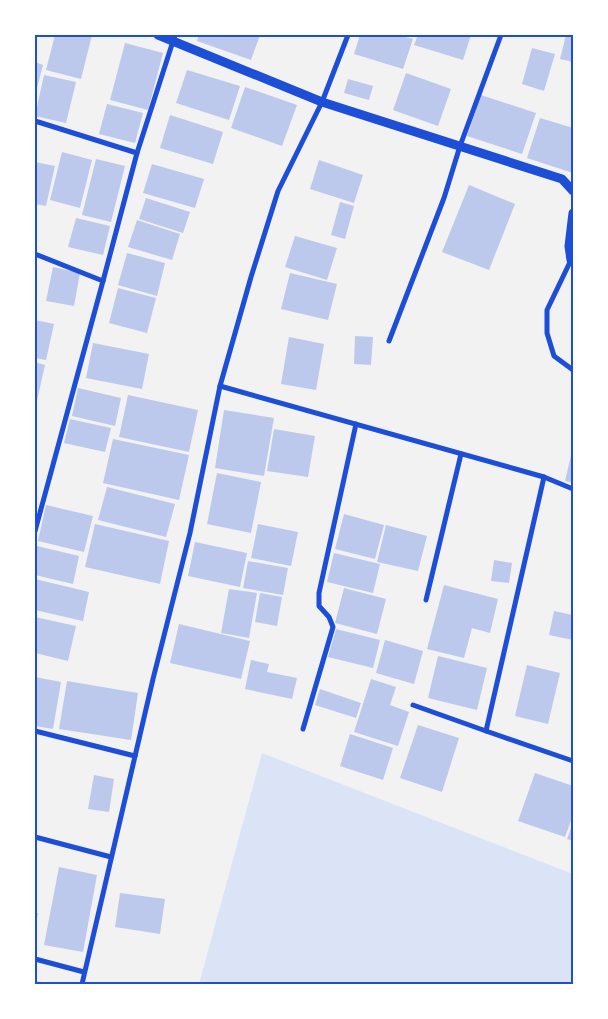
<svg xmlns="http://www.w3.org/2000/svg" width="608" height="1019" font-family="'Space Grotesk',sans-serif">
	<rect width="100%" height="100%" fill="#f2f2f2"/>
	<!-- green -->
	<polygon fill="#dbe4f7" points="262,753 573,874 573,984 199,984"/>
	<!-- building -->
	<g fill="#bdc9ec">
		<polygon points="55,35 92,35 81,79 46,70"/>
		<polygon points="199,35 260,35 251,60 197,41"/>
		<polygon points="360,35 398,35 413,39 403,69 354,54"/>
		<polygon points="418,35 471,35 463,60 414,45"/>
		<polygon points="566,35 573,35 573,62 560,59"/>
		<polygon points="125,43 163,53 148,110 110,100"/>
		<polygon points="532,48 555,54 544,91 522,84"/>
		<polygon points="35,62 43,65 36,92 35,92"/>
		<polygon points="187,70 240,86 229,120 176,103"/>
		<polygon points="406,73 451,89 438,126 393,110"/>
		<polygon points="44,75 76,82 66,123 35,116"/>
		<polygon points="348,79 373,86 369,100 344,93"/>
		<polygon points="245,87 297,105 282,146 231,128"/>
		<polygon points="481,95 536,113 522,154 467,136"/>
		<polygon points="107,104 143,113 135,143 99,134"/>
		<polygon points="170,115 223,132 213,164 160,148"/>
		<polygon points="540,118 573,128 573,173 527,158"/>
		<polygon points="62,152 92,160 80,208 50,200"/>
		<polygon points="96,159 125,166 111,222 82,215"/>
		<polygon points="319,160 363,175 354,203 310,189"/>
		<polygon points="35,162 55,166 46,206 35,204"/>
		<polygon points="152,164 204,179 195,208 143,193"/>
		<polygon points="469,185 515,204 489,270 442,252"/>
		<polygon points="146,198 190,212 183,233 139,219"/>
		<polygon points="340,202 354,206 345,239 331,235"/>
		<polygon points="76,218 110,226 103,255 68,247"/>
		<polygon points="137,220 180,234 172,260 128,247"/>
		<polygon points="295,236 337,248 327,280 285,267"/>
		<polygon points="127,253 165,263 157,296 118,285"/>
		<polygon points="53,267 80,273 74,306 46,301"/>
		<polygon points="290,273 337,284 328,320 281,309"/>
		<polygon points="118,288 156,298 147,333 109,323"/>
		<polygon points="35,320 54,324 46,360 35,358"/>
		<polygon points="355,336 373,337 371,365 354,364"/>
		<polygon points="289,337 324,344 316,390 281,384"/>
		<polygon points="93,343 149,354 142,389 86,378"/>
		<polygon points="35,362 45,365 36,405 35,405"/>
		<polygon points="78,388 121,398 115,426 72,416"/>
		<polygon points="128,395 198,410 189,452 119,437"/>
		<polygon points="224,410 274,418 264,476 215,468"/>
		<polygon points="70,419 111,428 105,452 64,443"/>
		<polygon points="274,429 315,436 308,477 267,471"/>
		<polygon points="113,439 189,455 179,500 103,483"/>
		<polygon points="572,451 573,451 573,483 565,481"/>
		<polygon points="217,473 261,482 251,533 207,524"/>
		<polygon points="107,487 175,504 166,537 98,520"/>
		<polygon points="46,505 93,516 84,552 38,541"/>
		<polygon points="344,514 384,525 375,559 335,549"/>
		<polygon points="95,524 169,541 160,584 85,567"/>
		<polygon points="258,524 298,532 291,566 251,558"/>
		<polygon points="386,525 427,536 418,571 377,562"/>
		<polygon points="195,542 247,553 240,587 188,576"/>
		<polygon points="37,546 79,556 73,584 35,575 35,558"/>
		<polygon points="334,553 380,564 373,593 327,582"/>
		<polygon points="494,560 512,563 509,583 491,581"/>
		<polygon points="248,561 288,568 283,595 243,588"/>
		<polygon points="35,579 89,592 83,621 35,610"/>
		<polygon points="444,585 498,599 490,633 472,628 464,658 427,649"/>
		<polygon points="344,588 386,599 377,634 335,623"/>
		<polygon points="229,589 257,593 249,638 221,633"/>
		<polygon points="260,593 282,597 277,626 255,622"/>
		<polygon points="554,611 573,615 573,640 549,635"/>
		<polygon points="35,617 76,626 68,661 35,653"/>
		<polygon points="179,624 250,641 241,679 170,663"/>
		<polygon points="336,629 380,640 373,668 328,657"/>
		<polygon points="385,640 423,651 414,684 376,673"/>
		<polygon points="438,656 487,668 477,710 428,698"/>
		<polygon points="251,660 269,664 267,672 297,678 292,699 245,689"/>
		<polygon points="527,665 560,673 548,724 515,716"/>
		<polygon points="35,677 61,682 53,729 35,726"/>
		<polygon points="371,679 396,687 390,705 409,712 398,746 354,732"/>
		<polygon points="67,681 138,693 131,740 59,729"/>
		<polygon points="320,689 361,703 356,718 315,705"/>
		<polygon points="418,725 459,738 442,792 400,778"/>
		<polygon points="350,734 393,748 383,780 340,766"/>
		<polygon points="535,773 573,786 573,815 565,837 518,821"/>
		<polygon points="94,775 114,779 109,812 88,809"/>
		<polygon points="573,823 573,841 567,839"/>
		<polygon points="59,867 97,875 83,952 44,945"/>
		<polygon points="120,893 165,899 160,934 115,927"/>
		<polygon points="35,913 38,913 36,925 35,925"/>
		<polygon points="35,981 49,983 49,984 35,984"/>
	</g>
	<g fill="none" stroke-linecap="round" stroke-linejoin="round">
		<!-- minor -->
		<g stroke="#1d4ed8" stroke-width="5">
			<polyline points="35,121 137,153"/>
			<polyline points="35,254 103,281 137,153 175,35"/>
			<polyline points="571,260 547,310 547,333 554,356 573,370"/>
			<polyline points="389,341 444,198 460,146 501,35"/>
			<polyline points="220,386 544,477 486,731 573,761"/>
			<polyline points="544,477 573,489"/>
			<polyline points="35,531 103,281"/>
			<polyline points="426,600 461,454"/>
			<polyline points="413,705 486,731"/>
			<polyline points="303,729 333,627 329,617 319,606 319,593 356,424"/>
			<polyline points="35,731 135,756"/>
			<polyline points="35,837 111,857"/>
			<polyline points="35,959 84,972"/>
			<polyline points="82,984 153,679 190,533 220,386 251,277 278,191 322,102 348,35"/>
		</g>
		<!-- tertiary -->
		<g stroke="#1d4ed8" stroke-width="9">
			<polyline points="158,35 322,102 562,179 573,191"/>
			<polyline points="573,213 569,246 571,260 573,261"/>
		</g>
	</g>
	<!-- border -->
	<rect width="608" height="1019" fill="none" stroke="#ffffff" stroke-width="72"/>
	<rect x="36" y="36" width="536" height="947" fill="none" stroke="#1d4ed8" stroke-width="2"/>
</svg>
